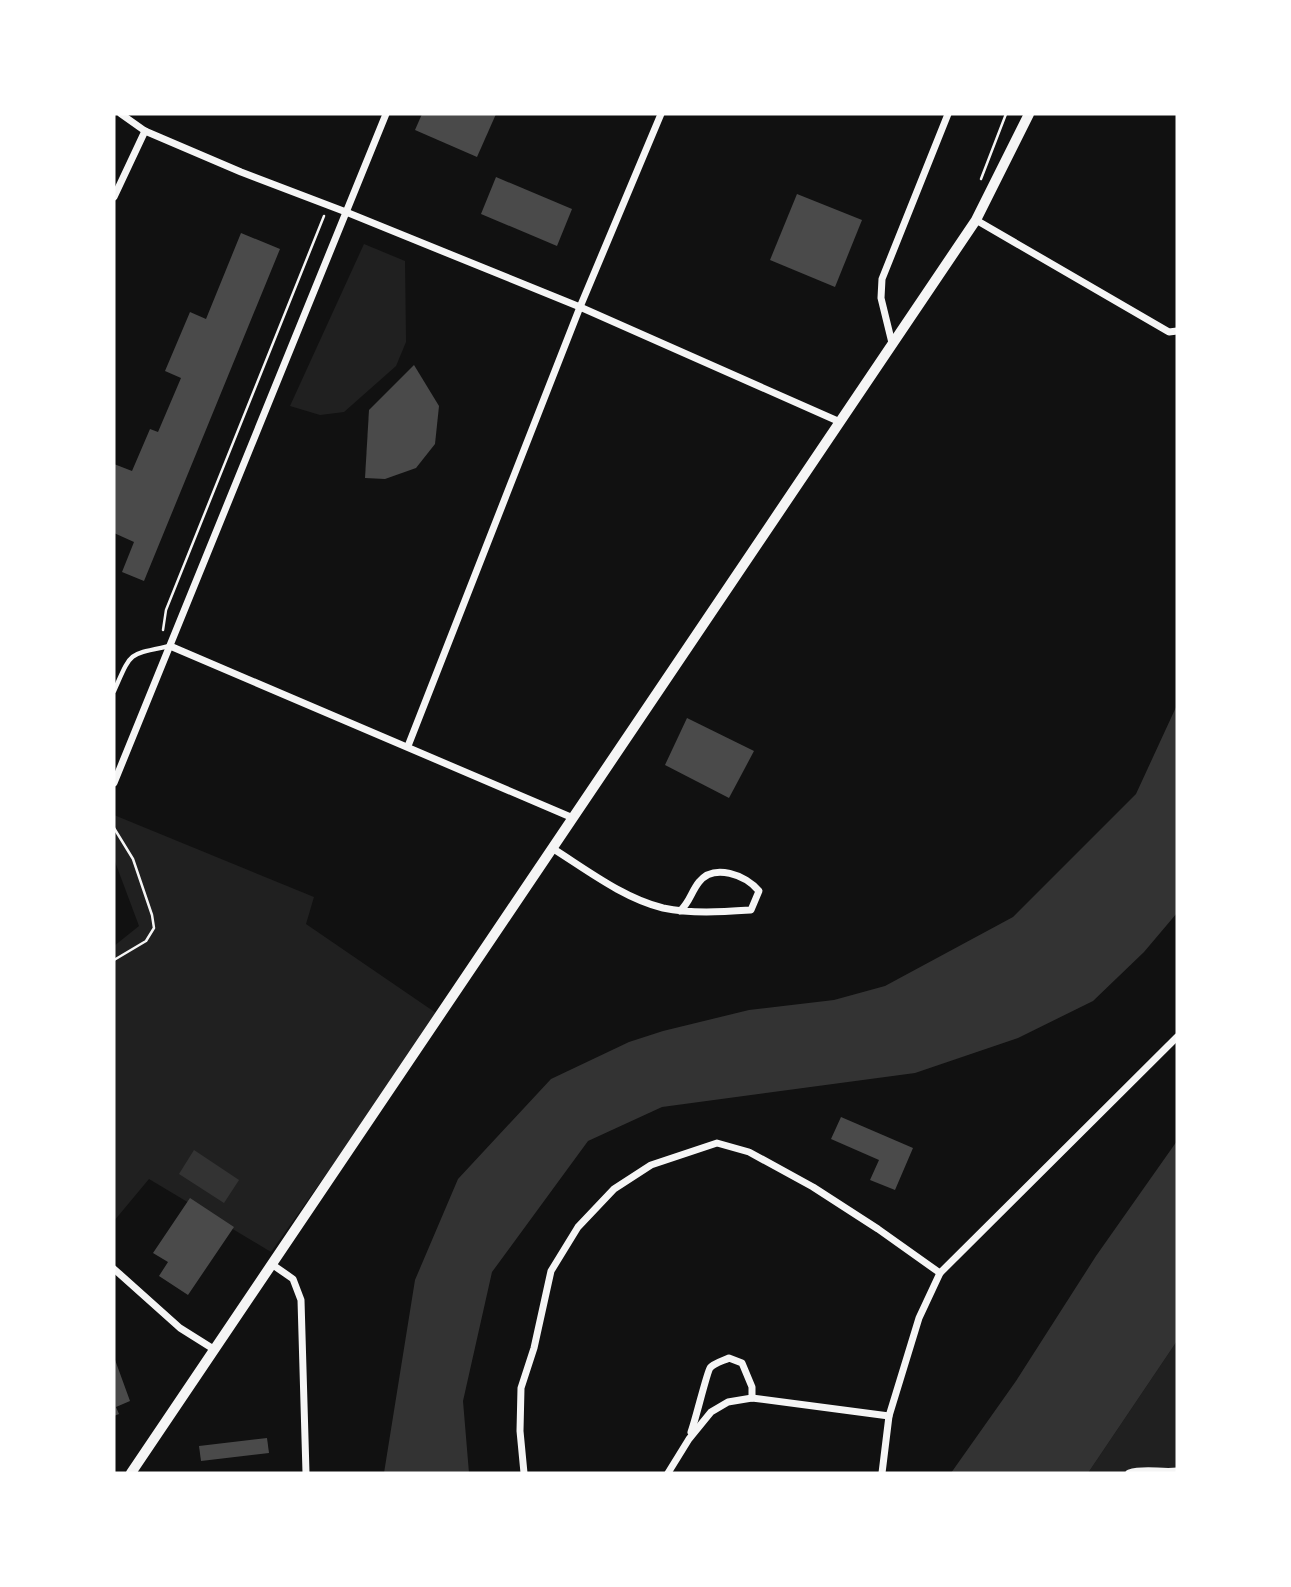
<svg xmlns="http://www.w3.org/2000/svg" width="1291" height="1587" font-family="'Source Sans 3',sans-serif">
	<rect width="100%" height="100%" fill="#111"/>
	<!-- green -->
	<g fill="#202020">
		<polygon points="364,244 405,261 406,342 396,366 344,412 320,415 290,406"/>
		<polygon points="114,815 314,897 306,924 439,1015 271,1252 149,1179 114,1221 114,946 139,926 114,859"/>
		<polygon points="1177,1341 1177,1473 1088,1473"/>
	</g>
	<!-- water -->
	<g fill="#333">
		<polygon points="1177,705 1177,913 1144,952 1093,1001 1018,1038 915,1073 662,1107 588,1141 492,1272 463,1401 469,1473 384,1473 415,1280 458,1179 551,1079 629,1042 663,1031 749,1010 834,1000 885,986 1013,917 1136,794"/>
		<polygon points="1177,1141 1177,1341 1088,1473 951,1473 1016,1381 1096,1256"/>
		<polygon points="194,1150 239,1180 224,1203 179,1174"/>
	</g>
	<!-- building -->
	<g fill="#4a4a4a">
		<polygon points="422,114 496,114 477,157 415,130"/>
		<polygon points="496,177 572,209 557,246 481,214"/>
		<polygon points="797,194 862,220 835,287 770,260"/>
		<polygon points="241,233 280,249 144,581 122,572 134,542 114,533 114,464 132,471 150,429 158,432 181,378 165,371 190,312 206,319"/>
		<polygon points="414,365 439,406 435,444 416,468 385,479 365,478 369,410"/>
		<polygon points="687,718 754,751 729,798 665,765"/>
		<polygon points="841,1117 913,1148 895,1190 870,1180 879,1160 831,1139"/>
		<polygon points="190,1198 234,1227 188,1295 159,1276 168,1262 153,1253"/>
		<polygon points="114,1357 130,1401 116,1407 119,1414 114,1416"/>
		<polygon points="267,1438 269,1453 201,1461 199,1446"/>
	</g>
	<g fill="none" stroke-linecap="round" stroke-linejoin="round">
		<!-- path -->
		<g stroke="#f5f5f5" stroke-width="2.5">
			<polyline points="981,179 1006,114"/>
			<polyline points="163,630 166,610 324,216"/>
			<polyline points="114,828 133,859 152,915 154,928 146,941 114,960"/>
		</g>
		<!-- service -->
		<path stroke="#f5f5f5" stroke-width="4.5" d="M114,691c18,-40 13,-36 56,-45"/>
		<!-- minor -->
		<g stroke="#f5f5f5" stroke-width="7">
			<polyline points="121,114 145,131 241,172 346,212 580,307 840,422"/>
			<polyline points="114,197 145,131"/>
			<polyline points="976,220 1169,332 1177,331"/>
			<polyline points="892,343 881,298 882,279 948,114"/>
			<polyline points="170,646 573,818"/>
			<polyline points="408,746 580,307 661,114"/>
			<polyline points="114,783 386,114"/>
			<path d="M552,848c35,22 71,50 111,60 29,6 58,4 88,2l8,-19c-13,-16 -45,-28 -60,-9 -8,10 -9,20 -19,29"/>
			<polyline points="273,1265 293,1279 301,1300 306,1473"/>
			<polyline points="114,1269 180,1328 215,1350"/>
			<path d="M691,1432c4,-10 16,-60 19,-64 4,-5 13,-7 19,-10l13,5 10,24v11"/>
			<polyline points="524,1473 520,1431 521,1388 534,1348 551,1271 578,1227 614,1189 651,1165 717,1143 749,1152 813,1187 878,1229 940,1273"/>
			<polyline points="668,1473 689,1439 711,1412 728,1402 752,1398 889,1416"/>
			<polyline points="882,1473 889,1416 919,1318 940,1273 1177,1037"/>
			<path d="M1129,1473c16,-5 32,0 48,-2"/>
		</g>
		<!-- tertiary -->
		<polyline stroke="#f5f5f5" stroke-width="10" points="131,1473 976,220 1029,114"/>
	</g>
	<!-- border -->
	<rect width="1291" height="1587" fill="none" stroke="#ffffff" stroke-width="231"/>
</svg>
